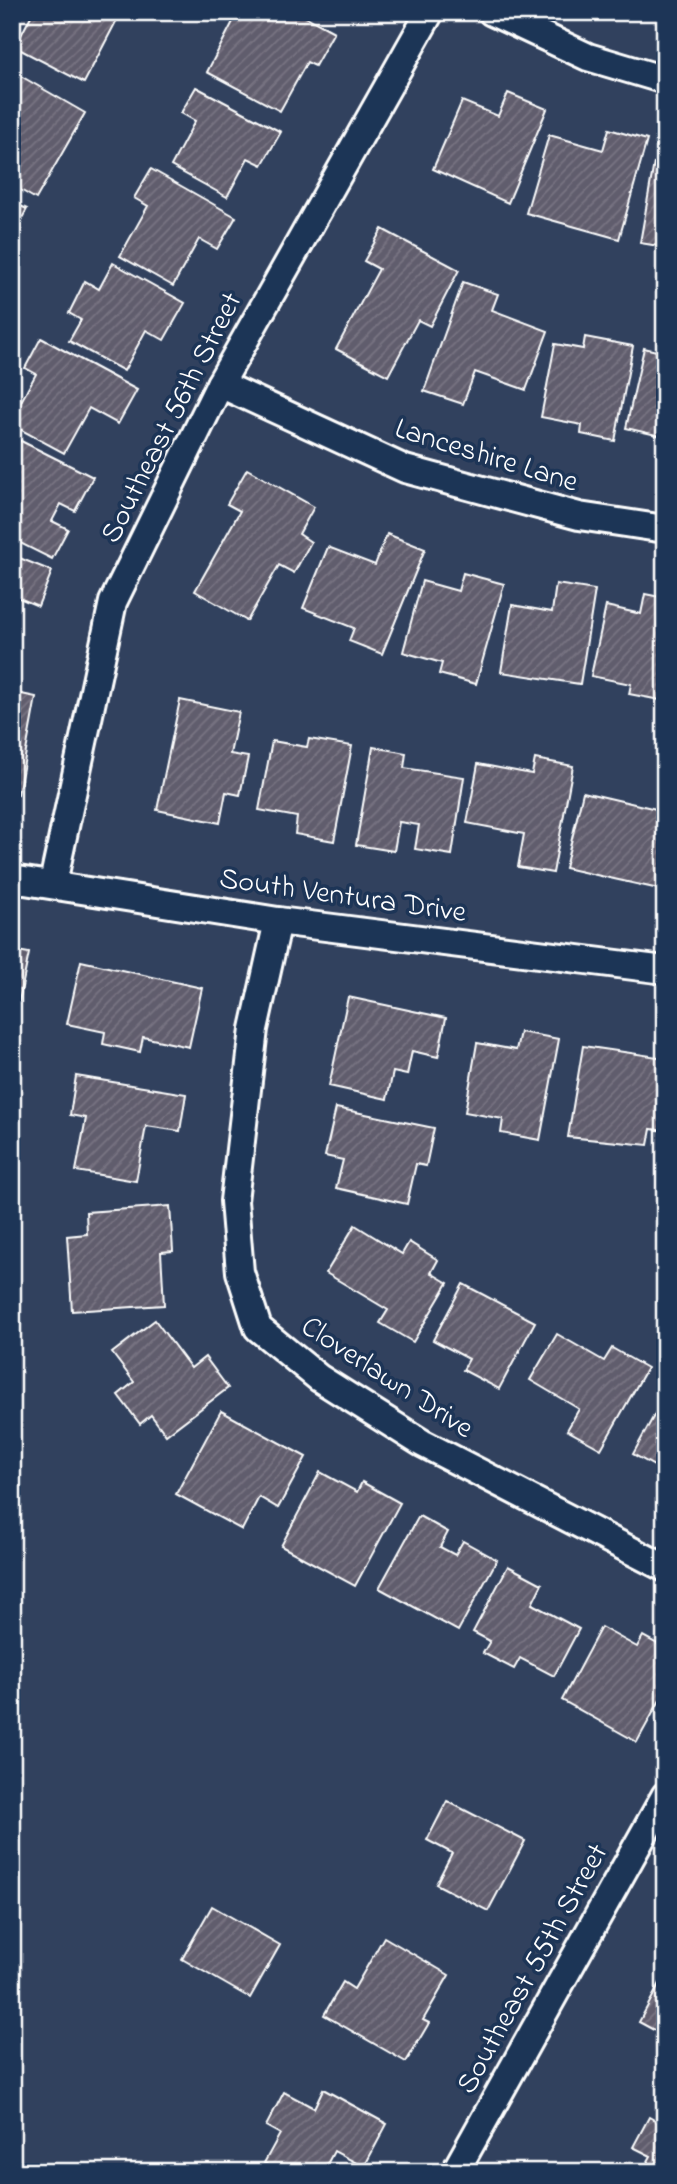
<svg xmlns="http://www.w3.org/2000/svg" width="677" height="2184" font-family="'Indie Flower',sans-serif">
	<defs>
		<pattern id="building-hatch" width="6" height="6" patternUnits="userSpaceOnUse" patternTransform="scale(1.75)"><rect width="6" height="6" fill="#615d6d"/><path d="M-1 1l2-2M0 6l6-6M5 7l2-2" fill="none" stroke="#797583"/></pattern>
	</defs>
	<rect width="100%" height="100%" fill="#31415e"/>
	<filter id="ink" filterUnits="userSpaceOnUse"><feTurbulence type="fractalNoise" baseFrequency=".0143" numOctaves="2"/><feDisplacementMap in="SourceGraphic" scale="14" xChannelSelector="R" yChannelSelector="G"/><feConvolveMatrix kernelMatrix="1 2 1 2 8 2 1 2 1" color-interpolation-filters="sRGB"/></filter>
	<g filter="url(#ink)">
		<!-- building -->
		<g fill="url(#building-hatch)" stroke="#fff" stroke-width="2">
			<polygon points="33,12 121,12 84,83 15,47"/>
			<polygon points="238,12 297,12 334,32 315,66 307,62 280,111 207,72"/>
			<polygon points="12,71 85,113 36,199 12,185"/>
			<polygon points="196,87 281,132 262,165 248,158 227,197 171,166 195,121 181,113"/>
			<polygon points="508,93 547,109 508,203 433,169 462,101 498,116"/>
			<polygon points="609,129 647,140 619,239 526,213 549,135 603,150"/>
			<polygon points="654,163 665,165 665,247 640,243"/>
			<polygon points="151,169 236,217 217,249 199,239 173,286 120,256 148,206 134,198"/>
			<polygon points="12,202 27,209 12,237"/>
			<polygon points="382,229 459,270 430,326 418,320 388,376 336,349 379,269 364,261"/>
			<polygon points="113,263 185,303 164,340 146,330 124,371 69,341 81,320 69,313 85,281 99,289"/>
			<polygon points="463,282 498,294 492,310 548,331 526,390 475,372 463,404 424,391"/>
			<polygon points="585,337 633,346 615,441 581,434 582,425 541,417 555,344 583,349"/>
			<polygon points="41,338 137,390 118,424 89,408 64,453 12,425 12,418 36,374 25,368"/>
			<polygon points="644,348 665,353 665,437 626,428"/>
			<polygon points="19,440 93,477 75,511 61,504 52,521 68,529 52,559 12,539 12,452"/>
			<polygon points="247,469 314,507 299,534 311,542 294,573 279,565 247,621 195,591 240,511 227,504"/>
			<polygon points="387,534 425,549 382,654 349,641 354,628 303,608 328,547 375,565"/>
			<polygon points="12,555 52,571 38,606 12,595"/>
			<polygon points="463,573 504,584 476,684 439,674 442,663 403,652 422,581 458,591"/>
			<polygon points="556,584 595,590 580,684 501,672 512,605 552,612"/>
			<polygon points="645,594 665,598 665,701 629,694 631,684 591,676 606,606 641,614"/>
			<polygon points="12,692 36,697 18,795 12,794"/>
			<polygon points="180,700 239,712 230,754 248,757 240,795 226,792 220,823 157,810"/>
			<polygon points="309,739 352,746 334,841 295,834 297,817 259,810 272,741 307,747"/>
			<polygon points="373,747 406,753 404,768 464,777 452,855 415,849 419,825 399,822 394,851 356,845"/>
			<polygon points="535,759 573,766 553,873 518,867 524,834 467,823 478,764 532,774"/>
			<polygon points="583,792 665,811 663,890 565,868"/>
			<polygon points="12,950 29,953 16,1016 12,1015"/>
			<polygon points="81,961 202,988 189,1047 143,1037 140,1052 103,1044 105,1032 67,1024"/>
			<polygon points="348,997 446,1018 438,1057 412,1051 407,1075 393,1072 387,1099 329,1086"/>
			<polygon points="520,1032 559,1039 540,1140 501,1133 503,1119 465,1112 477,1043 516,1050"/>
			<polygon points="583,1046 665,1058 665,1131 651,1129 648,1145 568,1137"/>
			<polygon points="76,1076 186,1094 180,1131 146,1126 136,1181 76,1171 86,1118 70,1115"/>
			<polygon points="336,1108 434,1128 426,1166 416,1164 407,1204 336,1188 343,1160 325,1156"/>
			<polygon points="170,1206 173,1251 161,1252 164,1305 72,1311 67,1236 87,1234 86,1212"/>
			<polygon points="355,1225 402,1254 409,1242 438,1260 431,1273 448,1283 413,1342 380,1323 388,1310 326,1273"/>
			<polygon points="463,1284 535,1322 499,1389 463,1370 469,1359 433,1340"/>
			<polygon points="155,1320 191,1368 205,1357 228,1388 166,1435 151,1415 140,1424 118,1395 134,1382 112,1353"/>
			<polygon points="557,1334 604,1361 612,1348 647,1368 601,1449 567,1430 579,1409 530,1380"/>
			<polygon points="662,1401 665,1403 665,1472 633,1454"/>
			<polygon points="221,1411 306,1457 278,1508 259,1497 242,1530 176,1494"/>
			<polygon points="320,1472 357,1492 362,1482 400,1503 355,1586 281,1546"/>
			<polygon points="419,1516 448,1532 440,1547 455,1555 463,1541 497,1560 458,1631 379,1588"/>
			<polygon points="508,1566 542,1584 532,1604 579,1629 554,1676 520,1658 514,1669 483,1653 490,1641 473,1632"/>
			<polygon points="601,1627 637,1647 643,1636 665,1648 665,1691 637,1742 562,1700"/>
			<polygon points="447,1801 525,1841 488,1911 436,1884 452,1853 427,1840"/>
			<polygon points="212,1906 280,1945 250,1998 182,1959"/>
			<polygon points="384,1937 449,1975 423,2020 429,2023 406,2062 324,2015 343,1982 354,1989"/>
			<polygon points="665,1974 665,2036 639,2022"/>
			<polygon points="323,2089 387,2124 364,2167 334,2151 323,2172 281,2172 264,2163 280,2134 266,2126 284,2092 314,2108"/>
			<polygon points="649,2117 665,2126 665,2172 642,2172 651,2156 633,2147"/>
		</g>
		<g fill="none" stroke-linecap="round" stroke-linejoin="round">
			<!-- minor casing -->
			<g stroke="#fff" stroke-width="32">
				<g id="minor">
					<polyline points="492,12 588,57 665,80"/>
					<polyline points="220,384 405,469 579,516 665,529"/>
					<polyline points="12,879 278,921 665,970"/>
					<polyline points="53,883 113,602 220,384 430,12"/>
					<polyline points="278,921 254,1029 234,1201 240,1272 258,1328 319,1378 422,1443 665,1568"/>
					<polyline points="455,2172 665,1796"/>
				</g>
			</g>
			<!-- minor -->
			<use href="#minor" stroke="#1d3557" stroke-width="26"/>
		</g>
	</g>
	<g text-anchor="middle" stroke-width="7" stroke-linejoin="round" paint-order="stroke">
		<!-- street labels -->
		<g font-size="30" fill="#fff" stroke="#1d3557">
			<text transform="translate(170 417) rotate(-63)" y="10">Southeast 56th Street</text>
			<text transform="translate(487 454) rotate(17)" y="10">Lanceshire Lane</text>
			<text transform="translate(343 894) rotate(8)" y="10">South Ventura Drive</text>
			<text transform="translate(388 1376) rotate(33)" y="10">Cloverlawn Drive</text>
			<text transform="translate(531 1968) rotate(-61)" y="10">Southeast 55th Street</text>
		</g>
	</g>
	<!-- margin -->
	<rect width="677" height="2184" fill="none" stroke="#1d3557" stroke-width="42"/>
	<rect x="21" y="21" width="635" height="2142" fill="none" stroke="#fff" stroke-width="2.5" filter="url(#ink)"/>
</svg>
